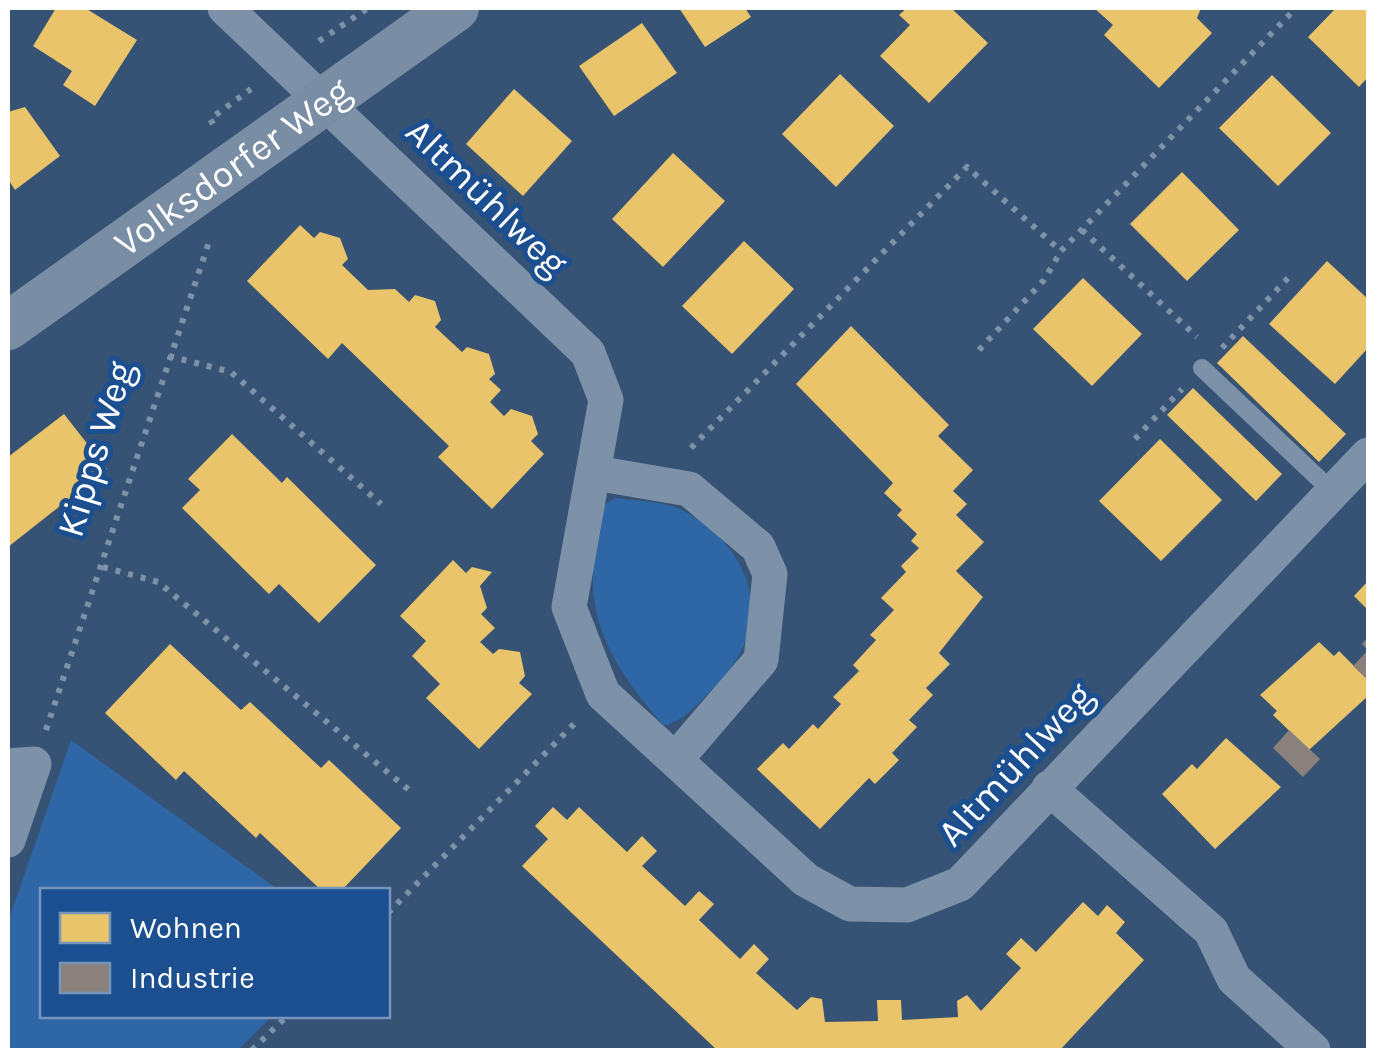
<svg xmlns="http://www.w3.org/2000/svg" width="1376" height="1058" font-family="Karla,sans-serif">
	<rect width="100%" height="100%" fill="#365274"/>
	<!-- green -->
	<g fill="#2f66a5">
		<path d="M615,498c21,3 51,3 69,13 69,38 93,112 34,172 -17,17 -30,36 -54,43 -37,-43 -74,-91 -71,-152 2,-23 10,-45 11,-69z"/>
		<polygon points="71,740 279,890 42,890 42,1016 272,1016 238,1050 8,1050 8,922"/>
	</g>
	<!-- homes -->
	<g fill="#e9c46a">
		<polygon points="56,8 85,8 137,40 95,106 63,85 72,71 33,46"/>
		<polygon points="679,8 745,8 751,17 705,47"/>
		<polygon points="907,8 951,8 988,43 929,103 880,56 910,25 899,15"/>
		<polygon points="1094,8 1201,8 1197,18 1212,33 1159,88 1104,35 1113,25"/>
		<polygon points="1336,8 1368,8 1368,77 1359,87 1308,37"/>
		<polygon points="642,23 677,73 614,116 579,66"/>
		<polygon points="840,74 894,126 836,187 782,134"/>
		<polygon points="1272,75 1331,133 1278,186 1219,128"/>
		<polygon points="514,89 572,141 523,196 466,144"/>
		<polygon points="25,107 60,156 15,190 8,179 8,112"/>
		<polygon points="673,153 725,201 663,267 612,219"/>
		<polygon points="1182,172 1239,230 1187,281 1130,224"/>
		<polygon points="300,225 314,238 320,232 340,238 348,259 342,265 368,290 395,289 409,302 415,295 435,301 441,320 435,327 462,352 467,347 489,354 495,374 489,379 501,390 490,402 504,416 511,409 532,416 538,434 531,441 544,454 492,509 438,457 449,446 342,343 328,359 247,281"/>
		<polygon points="744,241 794,289 732,354 682,306"/>
		<polygon points="1327,261 1368,299 1368,348 1335,384 1269,324"/>
		<polygon points="1083,278 1142,334 1092,386 1033,329"/>
		<polygon points="851,326 949,425 938,436 973,470 953,491 967,504 956,515 984,542 956,571 983,597 939,653 950,664 926,688 933,695 909,720 917,727 892,753 899,760 875,784 869,778 820,829 757,769 783,743 789,749 813,724 818,729 841,704 833,697 859,671 853,665 876,640 870,635 894,610 881,598 906,572 901,566 919,548 911,541 917,534 897,515 902,510 884,493 893,483 796,384"/>
		<polygon points="1243,336 1346,434 1319,462 1217,363"/>
		<polygon points="1193,388 1282,474 1256,501 1167,415"/>
		<polygon points="64,414 107,469 8,547 8,457"/>
		<polygon points="232,434 282,483 287,477 376,565 319,623 279,584 269,594 182,508 200,490 188,479"/>
		<polygon points="1160,439 1222,500 1161,561 1099,501"/>
		<polygon points="453,560 466,573 472,567 492,572 480,586 487,608 481,614 495,628 480,642 493,654 499,649 520,652 525,676 519,683 532,694 479,749 426,698 440,684 412,656 426,641 400,616"/>
		<polygon points="1368,581 1368,610 1354,596"/>
		<polygon points="1319,642 1334,656 1339,651 1368,680 1368,696 1309,750 1273,715 1277,711 1260,695"/>
		<polygon points="170,644 241,710 250,702 321,768 329,760 401,828 342,890 321,890 260,833 256,838 184,771 176,780 105,713"/>
		<polygon points="1226,738 1281,787 1215,849 1162,794 1192,764 1197,769"/>
		<polygon points="553,807 567,820 579,807 627,852 642,836 657,851 642,866 685,906 699,891 714,904 699,920 740,959 754,944 769,959 756,973 797,1010 811,997 822,999 825,1022 878,1021 877,1000 901,1000 902,1020 958,1017 957,1001 967,995 981,1011 1021,968 1006,954 1021,938 1036,952 1083,902 1098,916 1107,905 1125,922 1116,933 1144,960 1060,1050 717,1050 522,866 548,839 535,826"/>
	</g>
	<!-- industry -->
	<g fill="#8a817c">
		<polygon points="1368,637 1368,680 1353,666 1368,650 1362,644"/>
		<polygon points="1289,730 1320,759 1303,777 1273,748"/>
	</g>
	<g fill="none" stroke-linecap="round" stroke-linejoin="round">
		<!-- path -->
		<g stroke="#7d92a8" stroke-width="6" stroke-dasharray="5 8" stroke-linecap="butt">
			<polyline points="319,41 368,8"/>
			<polyline points="213,124 210,119 251,89"/>
			<polyline points="1082,230 1197,337"/>
			<polyline points="1222,348 1289,277"/>
			<polyline points="979,350 1044,280 1061,251"/>
			<polyline points="169,356 231,372 381,504"/>
			<polyline points="1135,439 1182,389"/>
			<polyline points="691,448 967,167 1061,251 1296,8"/>
			<polyline points="103,567 158,582 409,790"/>
			<polyline points="46,730 210,239"/>
			<polyline points="388,913 578,720"/>
			<polyline points="252,1050 287,1016"/>
		</g>
		<!-- lane -->
		<polyline stroke="#7d92a8" stroke-width="18" points="1202,368 1333,492"/>
		<!-- street -->
		<g stroke="#7d92a8" stroke-width="35">
			<polyline points="225,8 588,353 606,400 569,607 603,694 806,880 850,904 907,905 960,884 1368,455"/>
			<polyline points="595,473 689,489 758,547 770,574 761,660 676,759"/>
			<polyline points="8,766 34,764 8,840"/>
			<polyline points="1049,788 1211,931 1234,979 1313,1050"/>
		</g>
		<!-- secondary -->
		<path stroke="#798da4" stroke-width="48" id="s1" d="M8,326l447,-318"/>
	</g>
	<g text-anchor="middle" stroke-width="10" stroke-linejoin="round" paint-order="stroke">
		<!-- street labels -->
		<g font-size="38" fill="#fff" stroke="#1b4f8f">
			<text dy="13" stroke="none"><textPath href="#s1" startOffset="275">Volksdorfer Weg</textPath></text>
			<text transform="translate(487 197) rotate(44)" y="13">Altmühlweg</text>
			<text transform="translate(95 449) rotate(-73)" y="13">Kipps Weg</text>
			<text transform="translate(1015 764) rotate(-47)" y="13">Altmühlweg</text>
		</g>
	</g>
	<!-- border -->
	<rect width="1376" height="1058" fill="none" stroke="#ffffff" stroke-width="20"/>
	<!-- legend -->
	<rect x="40" y="888" width="350" height="130" fill="#1b4f8f" stroke="#7695bc" stroke-width="2.5"/>
	<rect x="60" y="913" width="50" height="30" fill="#e9c46a" stroke="#7695bc" stroke-width="2.5"/>
	<text x="130" y="938" font-size="30" fill="#ffffff">Wohnen</text>
	<rect x="60" y="963" width="50" height="30" fill="#8a817c" stroke="#7695bc" stroke-width="2.5"/>
	<text x="130" y="988" font-size="30" fill="#ffffff">Industrie</text>
</svg>
